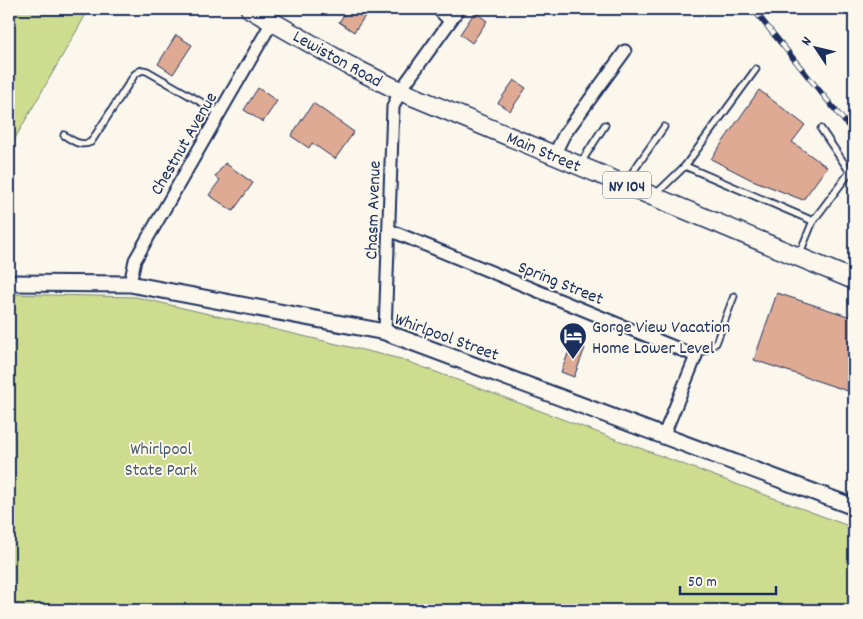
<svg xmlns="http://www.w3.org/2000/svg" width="863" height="619" font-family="Dekko,sans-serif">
	<rect width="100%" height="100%" fill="#fbf7ec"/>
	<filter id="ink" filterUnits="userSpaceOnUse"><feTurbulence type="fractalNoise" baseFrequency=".02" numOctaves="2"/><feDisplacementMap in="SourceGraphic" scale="10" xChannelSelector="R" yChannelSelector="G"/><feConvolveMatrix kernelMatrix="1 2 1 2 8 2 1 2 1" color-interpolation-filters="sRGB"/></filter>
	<g filter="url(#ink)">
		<!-- green -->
		<g fill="#cedc90" stroke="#748677">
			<polygon points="9,9 89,9 9,149"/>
			<polygon points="9,294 136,297 401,359 854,528 854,610 9,610"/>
		</g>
		<!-- building -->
		<g fill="#dfaa94" stroke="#1b2f5e">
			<polygon points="348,9 355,9 365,16 354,32 339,22"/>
			<polygon points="475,12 487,21 472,43 460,34"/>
			<polygon points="176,35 192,45 173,74 158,64"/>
			<polygon points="514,80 526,88 510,111 498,103"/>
			<polygon points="258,88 277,101 263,122 244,110"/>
			<polygon points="759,90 805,125 792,142 827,167 803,200 750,179 711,159"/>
			<polygon points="313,103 354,132 335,159 312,143 309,148 291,136"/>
			<polygon points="225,163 253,183 233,211 209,195 220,180 215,177"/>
			<polygon points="777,293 854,318 854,393 754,360"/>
			<polygon points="572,343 585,348 574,377 561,372"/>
		</g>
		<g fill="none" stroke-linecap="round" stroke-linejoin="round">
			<!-- lane casing -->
			<g stroke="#1b2f5e" stroke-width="9">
				<g id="lane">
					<path d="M64,135c9,6 17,12 27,7l44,-68 7,-4 5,1 73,42"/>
					<polyline points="580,164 605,125"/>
					<polyline points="685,166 756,69"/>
					<polyline points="625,183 664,127"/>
					<polyline points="655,195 685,166 813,221 799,255"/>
					<polyline points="813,221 850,172 821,129"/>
					<polyline points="696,356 716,343 734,296"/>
				</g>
			</g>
			<!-- street casing -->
			<g stroke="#1b2f5e" stroke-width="15">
				<g id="street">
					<polyline points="438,9 450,21"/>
					<polyline points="554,155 564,135 625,51"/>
					<polyline points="389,230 696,356 663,437"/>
					<polyline points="130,284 135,260 272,22"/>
					<polyline points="385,332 393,107 400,91 459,9"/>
				</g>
			</g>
			<!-- secondary casing -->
			<g stroke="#1b2f5e" stroke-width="19">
				<polyline id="secondary" points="9,283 130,284 385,332 854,507"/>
			</g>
			<!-- primary casing -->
			<g stroke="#1b2f5e" stroke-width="21">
				<polyline id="primary" points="250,9 350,66 400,91 854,280"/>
			</g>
			<!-- lane -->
			<use href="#lane" stroke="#fbf7ec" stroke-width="5.5"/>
			<!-- street -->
			<use href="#street" stroke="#fbf7ec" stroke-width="11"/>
			<!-- secondary -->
			<use href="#secondary" stroke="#fbf7ec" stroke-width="15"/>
			<!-- primary -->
			<use href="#primary" stroke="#fbf7ec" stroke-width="18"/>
			<!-- rail casing -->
			<g stroke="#1b2f5e" stroke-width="5.5">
				<polyline id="rail" points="753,9 854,133"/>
			</g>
			<!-- rail -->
			<use href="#rail" stroke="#fbf7ec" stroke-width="4" stroke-dasharray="11" stroke-linecap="butt"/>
		</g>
	</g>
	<!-- icons -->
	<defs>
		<g id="hotel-pin" transform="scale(1.4375)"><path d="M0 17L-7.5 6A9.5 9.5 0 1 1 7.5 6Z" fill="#1b2f5e" stroke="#fbf7ec"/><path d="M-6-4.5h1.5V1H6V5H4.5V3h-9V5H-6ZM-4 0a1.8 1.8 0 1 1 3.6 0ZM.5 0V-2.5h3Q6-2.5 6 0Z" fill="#fff"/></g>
	</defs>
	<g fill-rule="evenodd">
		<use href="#hotel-pin" x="573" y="336"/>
	</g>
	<g text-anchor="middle" stroke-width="4" stroke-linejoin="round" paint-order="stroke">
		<!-- shield labels -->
		<rect fill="#fbf7ec" stroke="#5e6b89" stroke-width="1" x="603" y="171.5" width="48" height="27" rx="4"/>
		<g font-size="16" font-weight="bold" fill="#1b2f5e">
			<text x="627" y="191">NY 104</text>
		</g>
		<!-- street labels -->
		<g font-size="18" fill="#1b2f5e" stroke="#fbf7ec">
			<text transform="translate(338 58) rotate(29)" y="6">Lewiston Road</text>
			<text transform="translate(183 143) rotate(-60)" y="6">Chestnut Avenue</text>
			<text transform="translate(544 151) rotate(23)" y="6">Main Street</text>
			<text transform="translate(372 210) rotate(-88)" y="6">Chasm Avenue</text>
			<text transform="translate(561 282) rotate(22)" y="6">Spring Street</text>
			<text transform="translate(447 336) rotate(20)" y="6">Whirlpool Street</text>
		</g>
		<!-- poi labels -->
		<g font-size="18" fill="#1b2f5e" stroke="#fbf7ec" text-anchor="start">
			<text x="592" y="332">Gorge View Vacation<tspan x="592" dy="21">Home Lower Level</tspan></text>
		</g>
		<!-- park labels -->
		<g font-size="18" fill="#485a6a" stroke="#fbf7ec">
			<text x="161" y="454">Whirlpool<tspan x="161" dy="21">State Park</tspan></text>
		</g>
	</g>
	<!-- margin -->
	<rect width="863" height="619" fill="none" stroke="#fbf7ec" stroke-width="30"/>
	<rect x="15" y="15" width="833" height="589" fill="none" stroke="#1b2f5e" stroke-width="2" filter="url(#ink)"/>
	<!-- north arrow -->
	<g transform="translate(816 48) rotate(305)" stroke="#fbf7ec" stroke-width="4" paint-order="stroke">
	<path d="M0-4L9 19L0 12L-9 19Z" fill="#1b2f5e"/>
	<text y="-8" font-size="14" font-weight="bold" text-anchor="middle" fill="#1b2f5e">N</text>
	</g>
	<!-- scale -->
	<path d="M680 586v8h96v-8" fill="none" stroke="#1b2f5e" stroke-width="2.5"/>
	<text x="688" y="586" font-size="15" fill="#1b2f5e" stroke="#fbf7ec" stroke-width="4" paint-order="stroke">50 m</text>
</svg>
